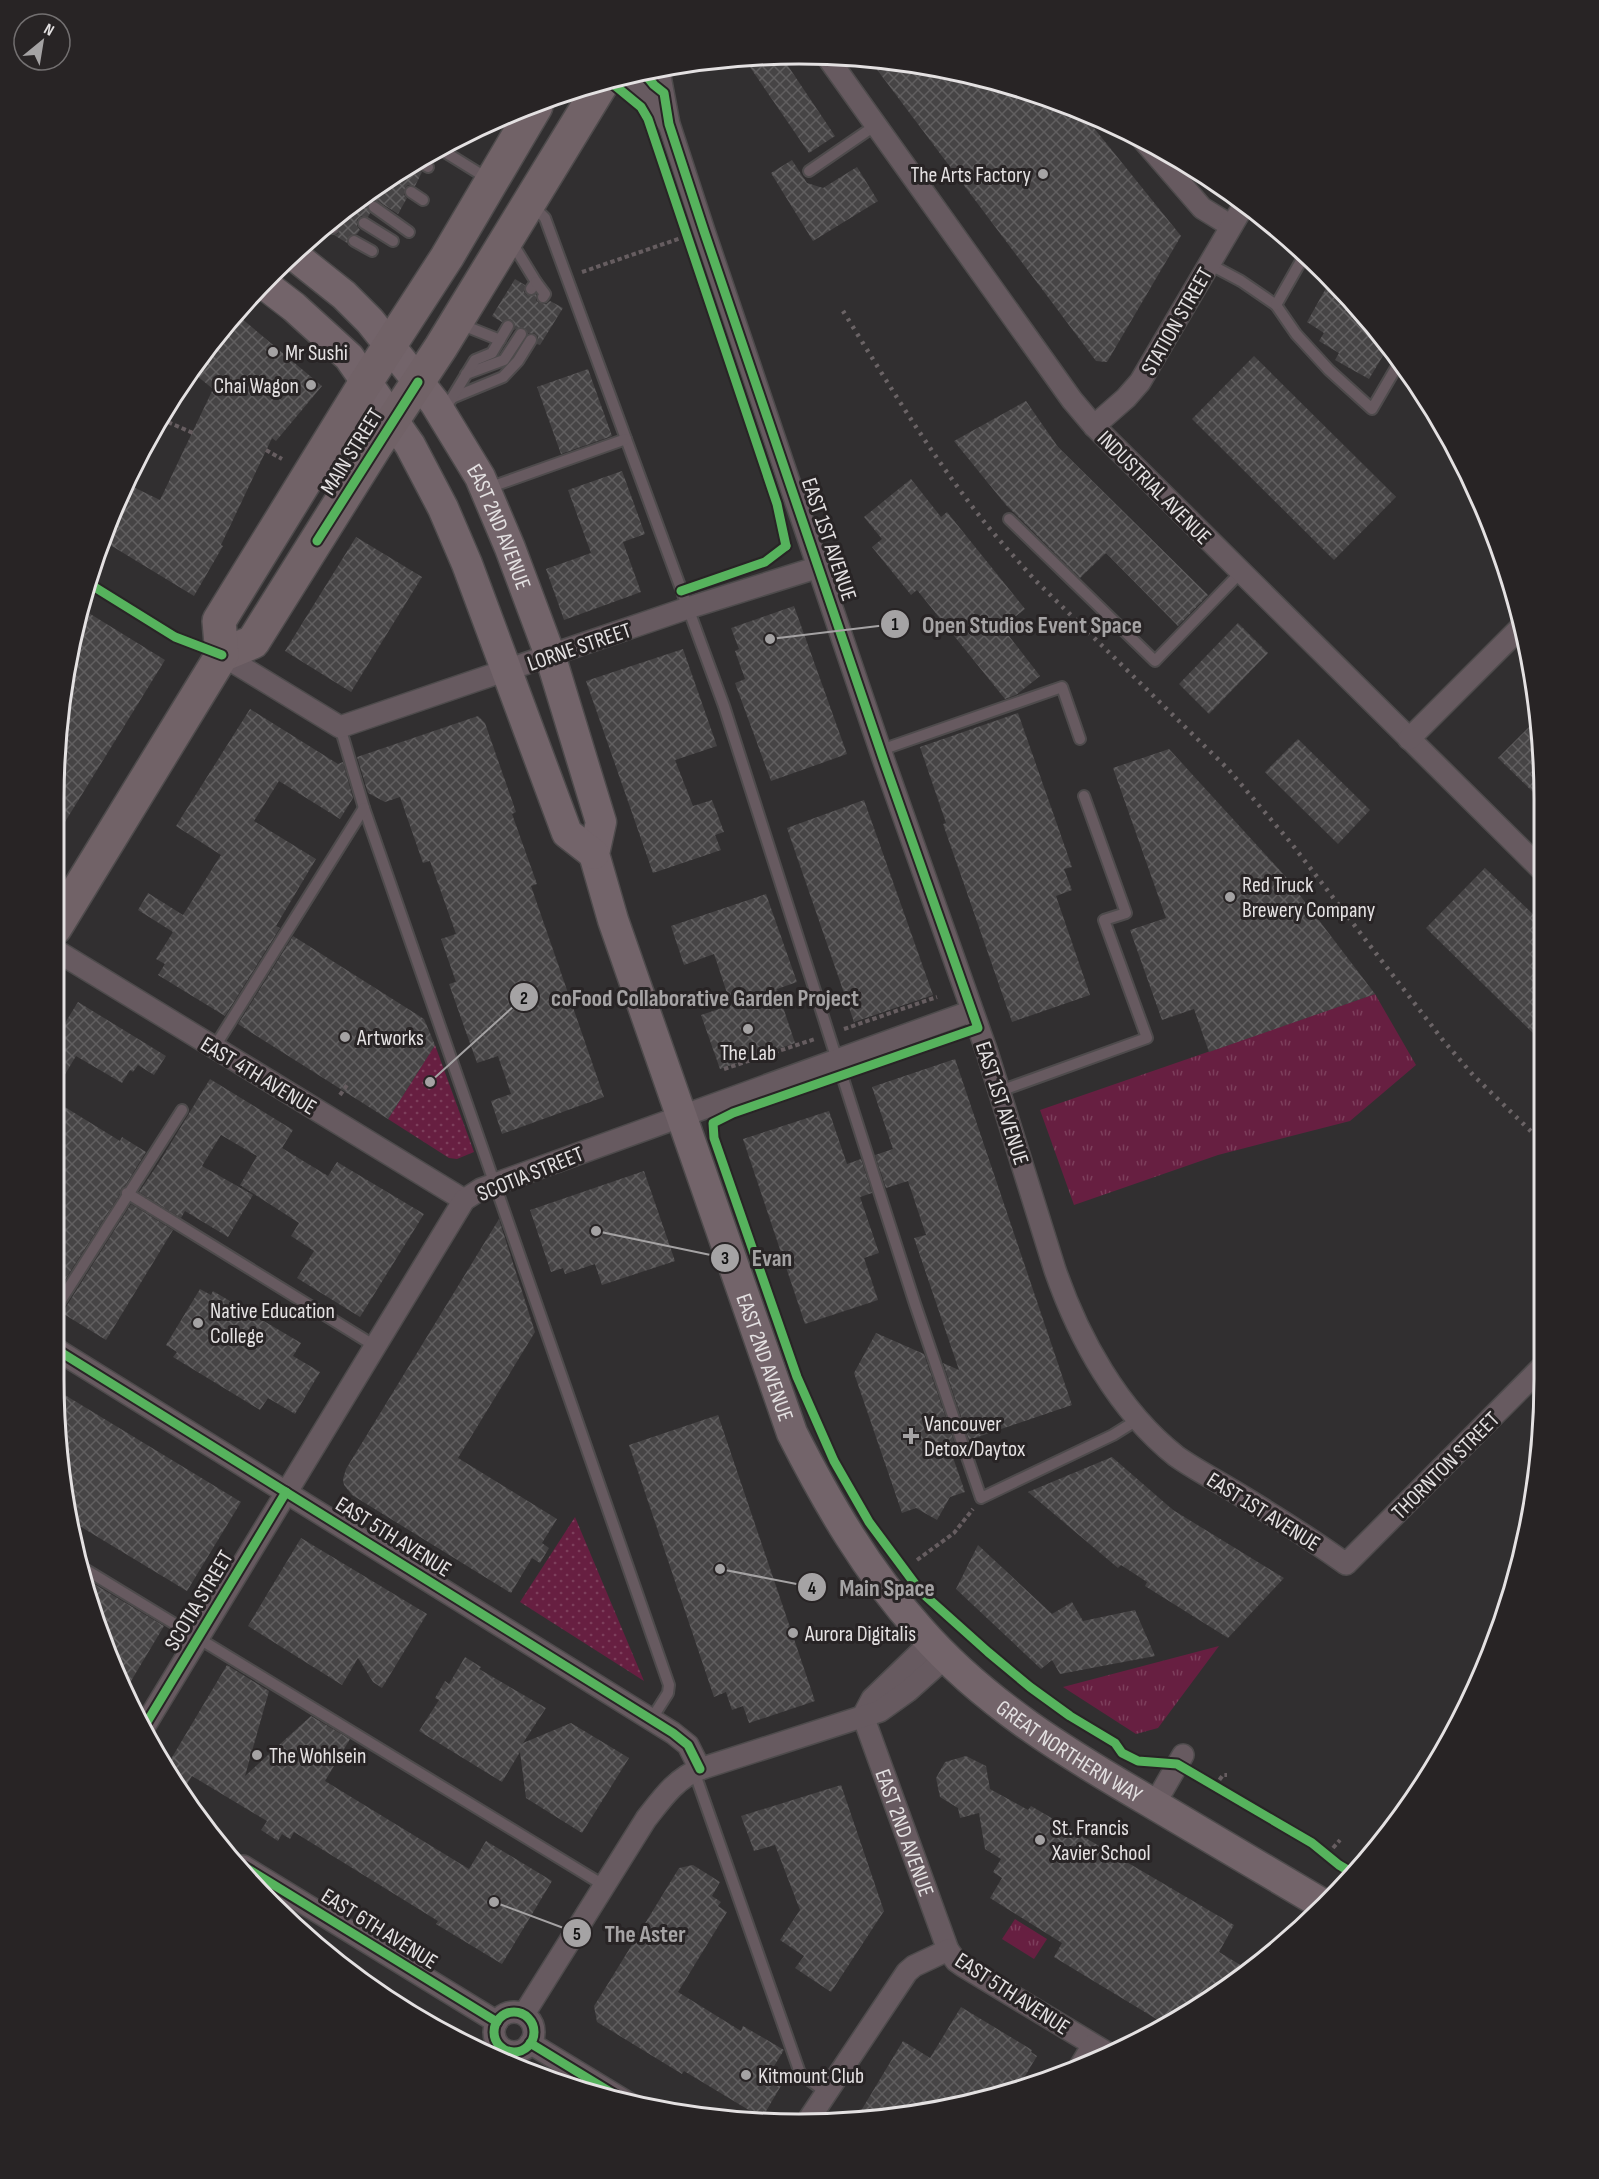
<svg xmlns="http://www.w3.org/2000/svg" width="1599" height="2179" font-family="'Sofia Sans Condensed',sans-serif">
	<defs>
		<pattern id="grass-tufts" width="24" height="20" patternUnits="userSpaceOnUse" patternTransform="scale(1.5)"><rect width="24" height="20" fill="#671f41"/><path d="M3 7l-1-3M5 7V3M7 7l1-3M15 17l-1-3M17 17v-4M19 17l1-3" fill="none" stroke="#7d3f5c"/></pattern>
		<pattern id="garden-dots" width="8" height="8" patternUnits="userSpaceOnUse" patternTransform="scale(1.5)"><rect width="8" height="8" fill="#671f41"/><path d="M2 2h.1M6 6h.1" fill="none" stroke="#7d3f5c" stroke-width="1.8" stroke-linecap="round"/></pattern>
		<pattern id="building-cross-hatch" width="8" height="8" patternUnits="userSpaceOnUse" patternTransform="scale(1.5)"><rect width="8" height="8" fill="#464445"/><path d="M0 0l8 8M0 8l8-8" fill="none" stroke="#615f60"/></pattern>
	</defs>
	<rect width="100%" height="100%" fill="#312f30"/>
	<!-- grass -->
	<g fill="url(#grass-tufts)">
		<polygon points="1375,994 1416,1065 1350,1121 1218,1155 1074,1205 1040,1110"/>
		<polygon points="1219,1646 1158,1728 1136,1734 1063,1687"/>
		<polygon points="1015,1919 1047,1939 1034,1959 1002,1939"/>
	</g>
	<!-- garden -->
	<g fill="url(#garden-dots)">
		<polygon points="435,1045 474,1152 457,1159 449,1158 388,1119"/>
		<polygon points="575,1517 644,1681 520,1602"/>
	</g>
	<!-- building -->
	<g fill="url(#building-cross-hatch)">
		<polygon points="750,56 782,57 835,136 809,153 743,57"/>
		<polygon points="869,59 896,60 1039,93 1081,112 1181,236 1107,362 1096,361"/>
		<polygon points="792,160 807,183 823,188 857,167 878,201 813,241 771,173"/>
		<polygon points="413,166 422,172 415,186 408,185 405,188 404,195 407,198 398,214 378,201 371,200 367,206 370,213 368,217 361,216 357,220 357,226 360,230 357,234 350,235 347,243 334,235 338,234 340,228 339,223 333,220 345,208"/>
		<polygon points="515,279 525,285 524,292 527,295 536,294 536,300 539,303 546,304 550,301 563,308 540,345 537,344 538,337 534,333 528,333 522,327 514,330 515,326 512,320 507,319 502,322 492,316"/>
		<polygon points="1330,281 1390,344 1369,379 1335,360 1339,353 1319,341 1324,333 1307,322"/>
		<polygon points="235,313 322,386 276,441 272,438 221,545 223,546 194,596 102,540 111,514 127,484 160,500 213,389 191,371"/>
		<polygon points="1254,356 1396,497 1334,560 1192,419"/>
		<polygon points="588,369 612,436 561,454 537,387"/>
		<polygon points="1026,401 1058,447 1208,595 1178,626 1106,553 1080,578 1006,505 954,441"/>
		<polygon points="622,471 645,534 623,542 641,592 564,620 546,569 591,553 568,490"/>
		<polygon points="911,479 941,517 947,512 1025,609 1002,627 1040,676 1016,695 1005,699 917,590 911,595 872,547 882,539 864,517"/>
		<polygon points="356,537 422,577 351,692 285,651"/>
		<polygon points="794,606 847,754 771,781 735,683 745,679 735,651 739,649 731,628"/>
		<polygon points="79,607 165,660 55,838 56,751"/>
		<polygon points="1238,623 1268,653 1209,714 1179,684"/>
		<polygon points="683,649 717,746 675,760 693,806 712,800 724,832 715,835 721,850 653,873 586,681"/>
		<polygon points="250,709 338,764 343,762 353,798 340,819 279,781 254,821 316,859 276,926 280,928 225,1016 158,975 165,964 156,959 173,932 138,910 148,893 183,915 221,855 176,826"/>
		<polygon points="1018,713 1072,867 1064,869 1072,890 1056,896 1090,995 1012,1022 943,824 946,823 920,747"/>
		<polygon points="478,716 485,723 516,812 512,814 537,884 531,886 604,1097 502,1134 491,1101 511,1094 498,1056 477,1063 449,984 456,982 441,939 456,934 430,861 423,863 400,797 385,802 368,793 357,757"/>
		<polygon points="1539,717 1539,798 1498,758"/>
		<polygon points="1298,739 1370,810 1338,844 1265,772"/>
		<polygon points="1169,749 1286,877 1375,994 1209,1052 1194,1009 1162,1020 1130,930 1166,918 1113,768"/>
		<polygon points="864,800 933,995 854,1022 787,828"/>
		<polygon points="1485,868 1540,921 1541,1041 1426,928"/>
		<polygon points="766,894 797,982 777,989 795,1043 720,1069 701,1015 731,1005 714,954 684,965 671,926"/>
		<polygon points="293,936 424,1019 435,1045 388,1119 238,1024"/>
		<polygon points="78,1002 166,1056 154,1075 138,1065 133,1072 130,1070 122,1083 76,1056 55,1091 55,1039"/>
		<polygon points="955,1059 1072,1405 969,1440 943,1363 959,1370 914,1238 926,1235 908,1181 886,1188 875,1155 893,1149 872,1087"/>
		<polygon points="210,1079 293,1130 282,1148 328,1176 337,1162 424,1214 360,1317 297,1278 314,1251 291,1236 299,1223 240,1185 257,1156 221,1135 202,1166 253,1195 228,1237 185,1211 181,1218 139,1192 160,1161"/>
		<polygon points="55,1101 120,1141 122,1137 146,1152 125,1186 121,1189 120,1194 54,1297"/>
		<polygon points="829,1111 847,1164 861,1159 872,1193 860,1197 879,1253 864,1258 878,1300 805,1324 743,1139"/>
		<polygon points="644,1171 675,1261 602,1285 595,1264 565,1274 563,1268 551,1272 530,1210"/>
		<polygon points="131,1204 173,1230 106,1340 62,1313"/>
		<polygon points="499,1219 535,1332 458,1458 557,1519 542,1543 549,1548 540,1563 532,1558 511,1593 352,1495 344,1485 343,1479 346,1469"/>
		<polygon points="200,1289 211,1295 213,1291 301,1343 293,1356 320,1372 295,1414 268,1398 260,1410 173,1357 177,1352 166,1345"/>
		<polygon points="876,1333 924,1354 955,1444 949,1446 965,1492 950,1497 937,1520 916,1508 902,1513 854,1373"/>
		<polygon points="55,1389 241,1502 187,1591 73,1522"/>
		<polygon points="718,1415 815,1701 749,1723 743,1706 732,1710 726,1692 714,1697 629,1445"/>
		<polygon points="1112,1457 1173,1510 1284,1578 1228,1638 1145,1586 1147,1582 1121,1565 1118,1568 1028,1492"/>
		<polygon points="301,1538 427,1614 382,1688 373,1682 358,1658 342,1685 248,1626"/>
		<polygon points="978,1545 1052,1614 1072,1602 1083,1621 1135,1610 1155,1656 1060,1674 1052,1660 1041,1669 956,1589"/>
		<polygon points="81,1576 164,1626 125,1691 111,1665"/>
		<polygon points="465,1657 481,1667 479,1669 546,1708 523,1743 571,1723 629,1758 582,1833 526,1798 520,1752 502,1782 419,1731 439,1700 435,1698 445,1681 449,1684"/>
		<polygon points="227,1665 269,1691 245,1776 311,1716 350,1739 325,1781 469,1869 486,1841 552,1881 502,1964 436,1924 438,1921 294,1832 290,1839 282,1834 278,1841 261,1830 267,1821 192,1776 187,1784 170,1774 174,1768 168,1764"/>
		<polygon points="966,1756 986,1766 990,1789 1028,1810 1031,1806 1234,1925 1219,1952 1252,1972 1163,2023 1054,1957 1062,1943 990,1898 1002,1878 993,1872 1001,1859 985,1849 979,1813 960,1818 958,1808 940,1797 936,1778 945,1762"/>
		<polygon points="841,1785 884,1911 831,1992 795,1968 804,1956 780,1940 800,1910 775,1845 754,1851 741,1816"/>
		<polygon points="693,1865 720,1882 712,1896 721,1902 718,1906 727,1912 678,1992 741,2031 743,2026 784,2050 771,2071 785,2079 762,2118 684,2071 682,2074 597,2022 594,2006 606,1987 679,1868"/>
		<polygon points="961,2007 1032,2050 1031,2052 1037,2056 1019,2086 896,2119 856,2119 903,2041 930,2058"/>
	</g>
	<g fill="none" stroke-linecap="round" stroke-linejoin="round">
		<!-- lane casing -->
		<g stroke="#4e4b4c" stroke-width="14">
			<g id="lane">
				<polyline points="440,149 490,180"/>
				<polyline points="419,162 428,167"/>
				<polyline points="809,171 876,125"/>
				<polyline points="411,192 423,200"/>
				<polyline points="531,204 545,218 724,706 915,1304 981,1498 1113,1435 1137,1420"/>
				<polyline points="374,207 409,232"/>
				<polyline points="364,223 393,241"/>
				<polyline points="327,225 333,228"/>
				<polyline points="354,241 372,251"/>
				<polyline points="511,241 536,282 531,289"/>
				<polyline points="1209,264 1241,281 1276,305 1296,334 1329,370 1372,409 1400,361"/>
				<polyline points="536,282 545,294 543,297"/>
				<polyline points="1276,305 1305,254"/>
				<polyline points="460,324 500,340"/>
				<polyline points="466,374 504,360 521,334"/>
				<polyline points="452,398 503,377 518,361 531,340"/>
				<polyline points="444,411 475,360 492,353 508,326"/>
				<polyline points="488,488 626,439"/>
				<polyline points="1009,519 1155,661 1241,572"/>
				<polyline points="340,727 364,808 669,1685 668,1693 651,1720"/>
				<polyline points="881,750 1062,687 1080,739"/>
				<polyline points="214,1048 364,808"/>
				<polyline points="1000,1091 1147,1038 1104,920 1126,913 1084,796"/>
				<polyline points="127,1193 375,1346"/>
				<polyline points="54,1311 182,1110"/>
				<polyline points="78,1565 605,1886"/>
				<polyline points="694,1771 800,2073 827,2093"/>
			</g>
		</g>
		<!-- street casing -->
		<g stroke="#4e4b4c" stroke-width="24">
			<g id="street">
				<polyline points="828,58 1072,400 1094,426 1540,868"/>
				<path d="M659,71l10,53 35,107 181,533 102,288 68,218c24,69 63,140 121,186 18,13 40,24 59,36 38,23 75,46 111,72l197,-198"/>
				<polyline points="623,77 652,101 668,123"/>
				<polyline points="1144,141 1202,208 1231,226"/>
				<polyline points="1094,426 1126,398 1140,382 1244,205"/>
				<polyline points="222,655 340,727 688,608 819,567"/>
				<polyline points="1409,739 1519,629"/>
				<polyline points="55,950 464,1200"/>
				<polyline points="54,1348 673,1733 688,1745 700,1769"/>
				<path id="s1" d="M863,1716l85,234 8,11 7,5 146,88"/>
				<polyline points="863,1716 872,1699 931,1642"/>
				<polyline points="144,1727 464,1200 481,1189 972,1011"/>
				<polyline points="1154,1805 1183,1755"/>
				<polyline points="243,1866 497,2022"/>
				<circle cx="514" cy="2032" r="20"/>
				<path d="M524,2014l122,-195c15,-19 30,-41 54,-50l180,-58 28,-20 38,-34"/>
				<polyline points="530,2043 630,2104"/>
				<polyline points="1078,2070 1093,2045"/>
				<polyline points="809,2119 907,1972 914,1966 948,1950"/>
			</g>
		</g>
		<!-- secondary casing -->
		<g stroke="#4e4b4c" stroke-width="33">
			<g id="secondary">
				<path id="s2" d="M295,256l49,39 26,26 65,82 45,74 30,71 40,107 51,167 -7,32 19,66 179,513c36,71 75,138 128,197 65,74 148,124 232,173 57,34 114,68 172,102"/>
				<polyline points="264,284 294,307 349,357 410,445 443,508 467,564 567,833 594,854"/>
			</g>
		</g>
		<!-- primary casing -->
		<g stroke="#4e4b4c" stroke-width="36">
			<g id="primary">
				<polyline points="222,655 253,642 375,447 441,347 604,80"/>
				<polyline points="55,928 222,655 219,621 366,382 447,257 536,106"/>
			</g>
		</g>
		<!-- path -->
		<g stroke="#665d60" stroke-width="4" stroke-dasharray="4.5 3" stroke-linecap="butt">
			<polyline points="582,272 681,238"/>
			<polyline points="161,419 193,433"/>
			<polyline points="266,450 282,459"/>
			<polyline points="844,1029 937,997"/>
			<polyline points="724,1069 815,1039"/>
			<polyline points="340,1095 347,1085"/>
			<polyline points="917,1560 954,1533 973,1509"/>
			<polyline points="1215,1786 1223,1775 1227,1775"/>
			<polyline points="1333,1848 1340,1840"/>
		</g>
		<!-- lane -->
		<use href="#lane" stroke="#675a60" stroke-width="10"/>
		<!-- street -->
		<use href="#street" stroke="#675a60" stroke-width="21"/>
		<!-- secondary -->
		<use href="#secondary" stroke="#73646a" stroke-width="30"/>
		<!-- primary -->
		<use href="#primary" stroke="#716267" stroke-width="33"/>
		<!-- rail -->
		<path stroke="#6b6466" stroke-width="4.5" stroke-dasharray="3 6" stroke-linecap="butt" d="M843,311c43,69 85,139 135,203 18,23 38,45 58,67l192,188 63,74 151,196 31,36 68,66"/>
		<!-- cycleway casing -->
		<g stroke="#282425" stroke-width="13">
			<g id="cycleway">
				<polyline points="644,73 654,85 664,93 669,124 704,231 885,764 978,1028 733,1113 713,1123 714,1138 797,1377 834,1461 869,1522 921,1592 988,1652 1030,1687 1070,1716 1115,1743 1122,1753 1138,1761 1177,1764 1312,1843 1339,1865 1356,1875"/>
				<polyline points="607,79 641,107 648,119 777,504 786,546"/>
				<polyline points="317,541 418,382"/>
				<polyline points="88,583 175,637 222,655"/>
				<polyline points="681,591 765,562 786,546"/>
				<polyline points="54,1348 673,1733 688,1745 700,1769"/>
				<polyline points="144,1727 286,1492"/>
				<polyline points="243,1866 497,2022"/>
				<circle cx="514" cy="2032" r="20"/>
				<polyline points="530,2043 630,2104"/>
			</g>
		</g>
		<!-- cycleway -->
		<use href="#cycleway" stroke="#56b35d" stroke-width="9"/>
	</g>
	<!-- markers -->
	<g fill="#a5a3a4" stroke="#282425" stroke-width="2">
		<circle cx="1043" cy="174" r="6"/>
		<circle cx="273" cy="352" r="6"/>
		<circle cx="311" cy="385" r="6"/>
		<circle cx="1230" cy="897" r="6"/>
		<circle cx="748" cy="1029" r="6"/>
		<circle cx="345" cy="1037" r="6"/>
		<circle cx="198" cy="1323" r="6"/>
		<path d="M908 1427h6v6h6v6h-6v6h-6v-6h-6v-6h6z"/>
		<circle cx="793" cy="1633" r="6"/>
		<circle cx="257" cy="1755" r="6"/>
		<circle cx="1040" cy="1840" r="6"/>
		<circle cx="746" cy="2075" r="6"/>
	</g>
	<g text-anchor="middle" stroke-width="6" stroke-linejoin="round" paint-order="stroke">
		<!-- poi labels -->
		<g font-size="22" fill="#e4e1e2" stroke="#282425" text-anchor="start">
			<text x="1031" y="182" text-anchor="end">The Arts Factory</text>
			<text x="285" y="360">Mr Sushi</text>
			<text x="299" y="393" text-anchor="end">Chai Wagon</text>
			<text x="1242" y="892">Red Truck<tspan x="1242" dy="25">Brewery Company</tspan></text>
			<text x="357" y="1045">Artworks</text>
			<text x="748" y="1060" text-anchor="middle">The Lab</text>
			<text x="210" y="1318">Native Education<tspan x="210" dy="25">College</tspan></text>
			<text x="924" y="1431">Vancouver<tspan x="924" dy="25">Detox/Daytox</tspan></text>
			<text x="805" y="1641">Aurora Digitalis</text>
			<text x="269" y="1763">The Wohlsein</text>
			<text x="1052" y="1835">St. Francis<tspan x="1052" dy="25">Xavier School</tspan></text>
			<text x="758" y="2083">Kitmount Club</text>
		</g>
		<!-- street labels -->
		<g font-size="22" fill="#e4e1e2" stroke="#282425">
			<text transform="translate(1176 321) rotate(-60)" y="8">STATION STREET</text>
			<text transform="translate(351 451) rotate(-58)" y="8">MAIN STREET</text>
			<text transform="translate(1155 487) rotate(45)" y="8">INDUSTRIAL AVENUE</text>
			<text dy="8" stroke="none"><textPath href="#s2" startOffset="344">EAST 2ND AVENUE</textPath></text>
			<text transform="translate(830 539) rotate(71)" y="8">EAST 1ST AVENUE</text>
			<text transform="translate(579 646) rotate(-19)" y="8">LORNE STREET</text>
			<text transform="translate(259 1075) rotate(31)" y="8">EAST 4TH AVENUE</text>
			<text transform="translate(1003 1103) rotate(72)" y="8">EAST 1ST AVENUE</text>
			<text transform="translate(530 1173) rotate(-22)" y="8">SCOTIA STREET</text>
			<text dy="8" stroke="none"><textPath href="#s2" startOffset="1221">EAST 2ND AVENUE</textPath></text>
			<text transform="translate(1445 1465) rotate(-45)" y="8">THORNTON STREET</text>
			<text transform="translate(1264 1511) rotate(32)" y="8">EAST 1ST AVENUE</text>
			<text transform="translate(394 1536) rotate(32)" y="8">EAST 5TH AVENUE</text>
			<text transform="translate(198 1600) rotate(-59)" y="8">SCOTIA STREET</text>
			<text dy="8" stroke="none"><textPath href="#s2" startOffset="1730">GREAT NORTHERN WAY</textPath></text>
			<text dy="8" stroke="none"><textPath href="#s1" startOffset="124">EAST 2ND AVENUE</textPath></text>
			<text transform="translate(380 1928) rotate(32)" y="8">EAST 6TH AVENUE</text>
			<text transform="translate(1013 1993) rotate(33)" y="8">EAST 5TH AVENUE</text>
		</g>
	</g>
	<!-- crop -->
	<path d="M0 0H1599V2179H0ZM799 64H799A735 735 0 0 1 1534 799V1379A735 735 0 0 1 799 2114H799A735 735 0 0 1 64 1379V799A735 735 0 0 1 799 64Z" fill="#282425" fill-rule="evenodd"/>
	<path fill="none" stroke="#e4e1e2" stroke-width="3" d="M799 64H799A735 735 0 0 1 1534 799V1379A735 735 0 0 1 799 2114H799A735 735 0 0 1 64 1379V799A735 735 0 0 1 799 64Z"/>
	<!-- callouts -->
	<path fill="none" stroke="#a5a3a4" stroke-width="2" d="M770 639L895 624M430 1082L524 997M596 1231L725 1258M720 1569L812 1587M494 1902L577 1933"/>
	<g fill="#a5a3a4" stroke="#282425" stroke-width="2">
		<circle cx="770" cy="639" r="6"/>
		<circle cx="430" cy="1082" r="6"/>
		<circle cx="596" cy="1231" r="6"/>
		<circle cx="720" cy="1569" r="6"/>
		<circle cx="494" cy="1902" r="6"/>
		<circle cx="895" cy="624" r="15"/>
		<circle cx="524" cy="997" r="15"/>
		<circle cx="725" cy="1258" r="15"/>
		<circle cx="812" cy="1587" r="15"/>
		<circle cx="577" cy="1933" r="15"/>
	</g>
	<g font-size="18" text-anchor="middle" font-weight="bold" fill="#111">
		<text x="895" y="630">1</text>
		<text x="524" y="1004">2</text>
		<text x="725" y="1264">3</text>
		<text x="812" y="1594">4</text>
		<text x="577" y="1940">5</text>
	</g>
	<g font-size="24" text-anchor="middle" font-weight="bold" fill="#a5a3a4" stroke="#282425" stroke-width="6" stroke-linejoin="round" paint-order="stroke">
		<text x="1032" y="633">Open Studios Event Space</text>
		<text x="705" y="1006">coFood Collaborative Garden Project</text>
		<text x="772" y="1266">Evan</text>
		<text x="887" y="1596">Main Space</text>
		<text x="645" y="1942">The Aster</text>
	</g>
	<!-- north arrow -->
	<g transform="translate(42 42) rotate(30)"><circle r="28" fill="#282425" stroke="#737071" stroke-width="1.5"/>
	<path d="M0-4.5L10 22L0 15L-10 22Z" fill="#a5a3a4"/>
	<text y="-9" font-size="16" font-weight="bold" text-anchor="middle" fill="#e4e1e2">N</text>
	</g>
</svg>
